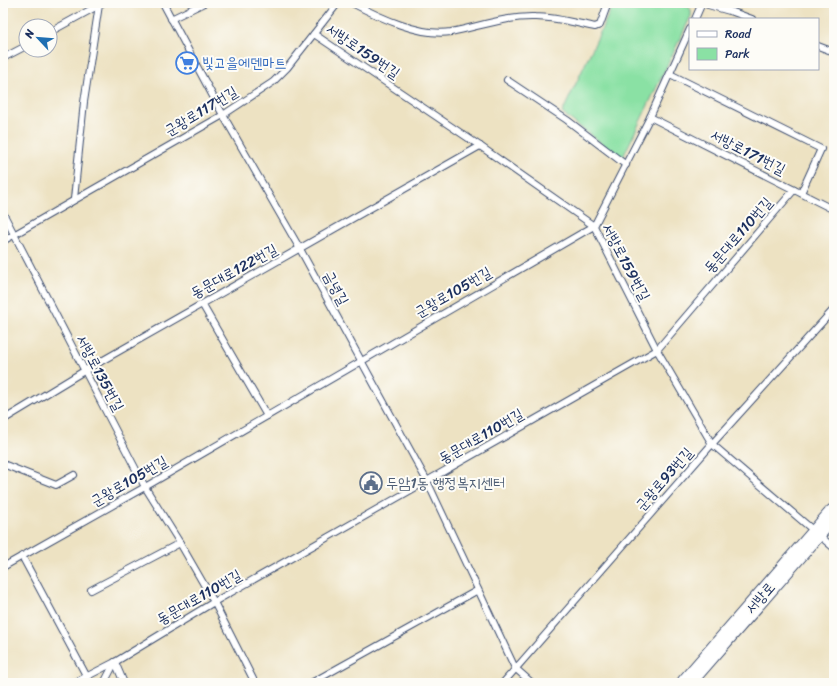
<svg xmlns="http://www.w3.org/2000/svg" width="837" height="686" font-family="Sriracha,'Poor Story',sans-serif">
	<rect width="100%" height="100%" fill="#fdfcf7"/>
	<filter id="ink" filterUnits="userSpaceOnUse"><feTurbulence type="fractalNoise" baseFrequency=".025" numOctaves="2"/><feDisplacementMap in="SourceGraphic" scale="8" xChannelSelector="R" yChannelSelector="G"/><feConvolveMatrix kernelMatrix="1 2 1 2 8 2 1 2 1" color-interpolation-filters="sRGB"/></filter>
	<filter id="wash" filterUnits="userSpaceOnUse"><feTurbulence type="fractalNoise" baseFrequency=".012" numOctaves="4" result="noise"/><feDisplacementMap in="SourceGraphic" scale="16" xChannelSelector="R" yChannelSelector="G"/><feGaussianBlur stdDeviation="0.9" result="paint"/><feColorMatrix in="noise" values="0 0 0 0 0 0 0 0 0 0 0 0 0 0 0 0 0 1.4 0 .05"/><feComposite in="paint" operator="in"/></filter>
	<g filter="url(#wash)">
		<rect width="100%" height="100%" fill="#ede2c2"/>
		<!-- green -->
		<polygon fill="#8ae1a4" stroke="#528881" points="614,3 677,3 688,6 691,10 691,16 622,159 562,113"/>
	</g>
	<g filter="url(#ink)">
		<g fill="none" stroke-linecap="round" stroke-linejoin="round">
			<!-- lane casing -->
			<g stroke="#3a4a6d" stroke-width="8">
				<g id="lane">
					<polyline points="163,3 223,115 300,249 427,481 515,668 532,683"/>
					<path d="M352,3c27,14 68,34 99,29 27,-5 55,-16 84,-15 20,0 41,6 60,10l5,-2 8,-22"/>
					<polyline points="701,3 733,12 752,19"/>
					<polyline points="171,19 204,3"/>
					<polyline points="695,19 702,3"/>
					<polyline points="50,32 101,4"/>
					<polyline points="314,34 480,146 594,226 657,350 712,444 834,548"/>
					<polyline points="818,46 834,52"/>
					<polyline points="3,58 26,46"/>
					<polyline points="670,74 821,149 801,193"/>
					<polyline points="507,80 567,120 626,165"/>
					<polyline points="650,117 834,210"/>
					<polyline points="74,199 84,102 99,5"/>
					<polyline points="3,213 145,487 180,543 214,602 255,683"/>
					<polyline points="3,241 223,115 273,82 287,68 338,3"/>
					<polyline points="202,304 267,416"/>
					<polyline points="3,420 84,371 480,146"/>
					<polyline points="3,464 56,485 74,475"/>
					<polyline points="22,556 87,677"/>
					<polyline points="3,567 145,487 594,226 650,117 690,29"/>
					<polyline points="91,590 180,543"/>
					<polyline points="115,662 124,683"/>
					<polyline points="74,683 115,662 214,602 657,350 794,190"/>
					<polyline points="104,683 115,662"/>
					<polyline points="311,683 478,590"/>
					<polyline points="503,683 712,444 834,309"/>
				</g>
			</g>
			<!-- secondary casing -->
			<g stroke="#3a4a6d" stroke-width="20">
				<polyline id="secondary" points="686,683 834,513"/>
			</g>
			<!-- lane -->
			<use href="#lane" stroke="#fff" stroke-width="6"/>
			<!-- secondary -->
			<use href="#secondary" stroke="#fff" stroke-width="18"/>
		</g>
	</g>
	<!-- icons -->
	<defs>
		<g id="supermarket-ring" transform="scale(1.15)"><circle r="9.5" fill="#fdfcf7" stroke="#3f7fe0" stroke-width="1.5"/><path d="M-6-5.5h2.5l.6 2H6L4.5 2H-2.5L-4.4-4H-6ZM-1.5 3.2a1.3 1.3 0 1 0 .1 0ZM3 3.2a1.3 1.3 0 1 0 .1 0Z" fill="#3f7fe0"/></g>
		<g id="civic-ring" transform="scale(1.15)"><circle r="9.5" fill="#fdfcf7" stroke="#5c6f8a" stroke-width="1.5"/><path d="M-.6-6.5H3V-4.5H.6V-3L4-1V1h2V6H-6V1h2V-1L-.6-3ZM-1.2 2.5V6h2.4V2.5Z" fill="#5c6f8a"/></g>
	</defs>
	<g fill-rule="evenodd">
		<use href="#supermarket-ring" x="187" y="63"/>
		<use href="#civic-ring" x="371" y="483"/>
	</g>
	<g text-anchor="middle" stroke-width="4" stroke-linejoin="round" paint-order="stroke">
		<!-- street labels -->
		<g font-size="15" fill="#1b2f5e" stroke="#fdfcf7">
			<text transform="translate(363 51) rotate(34)" y="5">서방로159번길</text>
			<text transform="translate(201 111) rotate(-31)" y="5">군왕로117번길</text>
			<text transform="translate(748 152) rotate(27)" y="5">서방로171번길</text>
			<text transform="translate(738 235) rotate(-49)" y="5">동문대로110번길</text>
			<text transform="translate(626 262) rotate(62)" y="5">서방로159번길</text>
			<text transform="translate(234 271) rotate(-29)" y="5">동문대로122번길</text>
			<text transform="translate(336 288) rotate(62)" y="5">금녕길</text>
			<text transform="translate(453 292) rotate(-30)" y="5">군왕로105번길</text>
			<text transform="translate(100 373) rotate(62)" y="5">서방로135번길</text>
			<text transform="translate(481 436) rotate(-30)" y="5">동문대로110번길</text>
			<text transform="translate(664 479) rotate(-49)" y="5">군왕로93번길</text>
			<text transform="translate(129 481) rotate(-30)" y="5">군왕로105번길</text>
			<text transform="translate(199 597) rotate(-30)" y="5">동문대로110번길</text>
			<text transform="translate(760 598) rotate(-49)" y="5">서방로</text>
		</g>
		<!-- shop labels -->
		<g font-size="15" fill="#366cbe" stroke="#fdfcf7" text-anchor="start">
			<text x="202" y="68">빛고을에덴마트</text>
		</g>
		<!-- service labels -->
		<g font-size="15" fill="#4e5e75" stroke="#fdfcf7" text-anchor="start">
			<text x="386" y="488">두암1동 행정복지센터</text>
		</g>
	</g>
	<!-- margin -->
	<rect width="837" height="686" fill="none" stroke="#fdfcf7" stroke-width="16"/>
	<!-- legend -->
	<rect x="689" y="18" width="130" height="52" fill="#fdfcf7" stroke="#a3aaba"/>
	<rect x="697" y="31" width="20" height="6" fill="#ffffff" stroke="#a3aaba"/>
	<text x="725" y="38" font-size="12" fill="#1b2f5e">Road</text>
	<rect x="697" y="48" width="20" height="12" fill="#8ae1a4" stroke="#a3aaba"/>
	<text x="725" y="58" font-size="12" fill="#1b2f5e">Park</text>
	<!-- north arrow -->
	<g transform="translate(38 38) rotate(296)"><circle r="19" fill="#fdfcf7" stroke="#a3aaba"/>
	<path d="M0-3L7 15L0 10L-7 15Z" fill="#1f6fb2"/>
	<text y="-6" font-size="11" font-weight="bold" text-anchor="middle" fill="#1b2f5e">N</text>
	</g>
</svg>
